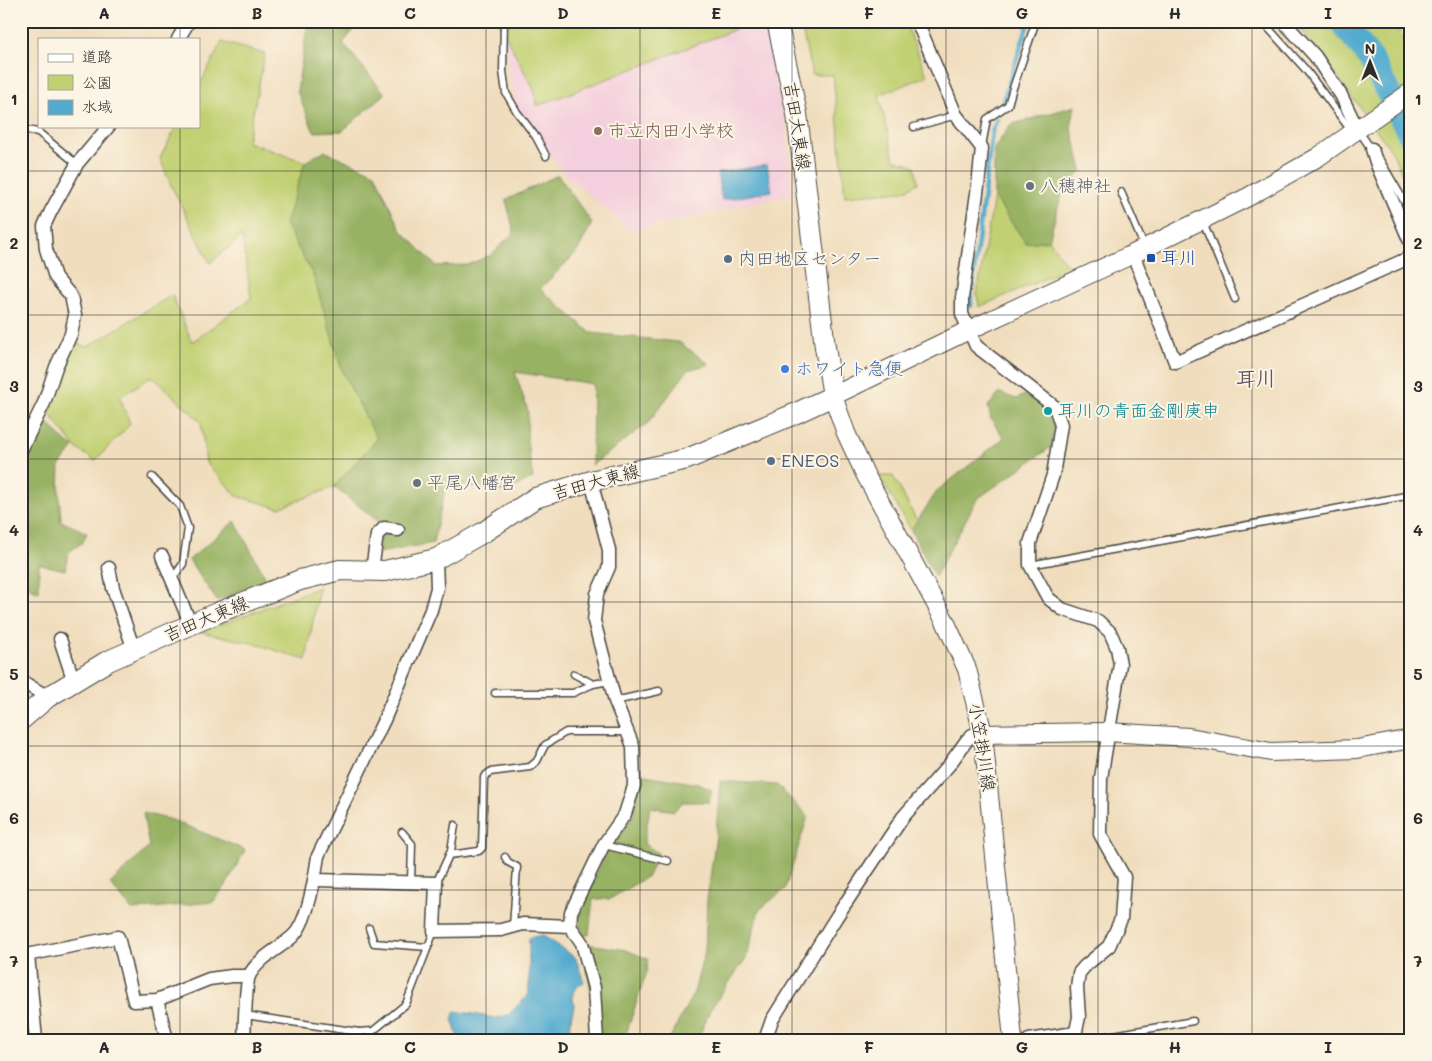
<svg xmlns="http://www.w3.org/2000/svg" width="1432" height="1061" font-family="Mali,'Klee One',sans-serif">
	<rect width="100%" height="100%" fill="#fcf5e5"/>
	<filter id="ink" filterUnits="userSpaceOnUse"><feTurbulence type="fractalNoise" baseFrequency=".02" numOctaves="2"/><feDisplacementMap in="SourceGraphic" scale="10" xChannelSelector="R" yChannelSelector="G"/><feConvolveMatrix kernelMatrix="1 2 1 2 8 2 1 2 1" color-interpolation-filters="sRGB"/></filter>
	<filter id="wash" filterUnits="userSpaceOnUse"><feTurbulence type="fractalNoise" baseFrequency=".0096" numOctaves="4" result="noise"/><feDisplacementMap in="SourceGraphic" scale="20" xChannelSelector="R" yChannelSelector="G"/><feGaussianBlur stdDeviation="1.12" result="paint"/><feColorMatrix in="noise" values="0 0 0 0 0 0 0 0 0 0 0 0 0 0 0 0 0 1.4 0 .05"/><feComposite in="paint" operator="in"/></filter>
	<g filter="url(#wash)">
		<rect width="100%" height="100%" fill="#f0ddbd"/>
		<!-- built -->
		<polygon fill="#f4cfdd" points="508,21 764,21 786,132 793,194 631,231 565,174 517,112 503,34"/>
		<!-- green -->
		<g fill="#c1d072" stroke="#767e4e">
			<polygon points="504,21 757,21 537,106 534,90 499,23"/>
			<polygon points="800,21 905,21 927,76 879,95 894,159 915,166 918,183 904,191 845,196 833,75 812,75"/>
			<polygon points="1293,21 1393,21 1411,51 1411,195 1392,151 1321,55"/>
			<polygon points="222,42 265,54 247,142 305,162 289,231 313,275 377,439 334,487 279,508 237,496 206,463 201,422 152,376 120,397 130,424 95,461 76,448 43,405 68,340 87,347 172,295 192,342 251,298 242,236 210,263 170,183 160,158 177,126 199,126 199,86"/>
			<polygon points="994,197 1026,243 1049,240 1069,268 979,307 977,294"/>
			<polygon points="879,476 893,476 917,521 911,530"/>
			<polygon points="319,587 306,660 256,644 201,632"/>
		</g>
		<!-- forest -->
		<g fill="#98b264" stroke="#626e48">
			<polygon points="308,21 361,21 343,43 385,94 342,131 314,132 297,91"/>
			<polygon points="1075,106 1071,127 1082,170 1061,197 1049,240 1026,243 994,197 994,149 1010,125"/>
			<polygon points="324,151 375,173 400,229 436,266 467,265 491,255 514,232 506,200 558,175 592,223 577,252 540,289 591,333 679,342 709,364 688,370 648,423 592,465 593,384 515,372 528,411 527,441 533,478 505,492 462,485 445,490 433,543 379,553 380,530 378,521 334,487 377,439 342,371 313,275 285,224 305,162"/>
			<path d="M1000,393l16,6 9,-4c11,6 26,14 29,28 1,7 -2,17 -3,24l-74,52 -42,78 -24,-47 27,-40 66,-52 -13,-19 -3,-13z"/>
			<polygon points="39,414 65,441 74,447 60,465 59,492 61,521 87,533 83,542 69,552 65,570 39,564 39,592 21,584 21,453"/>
			<polygon points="235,521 266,579 217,601 189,560"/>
			<polygon points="640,774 698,784 712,790 709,802 683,802 674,811 650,807 644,844 658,853 648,876 610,899 593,899 589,934 584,936 578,921 592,883 607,852 634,814"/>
			<polygon points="720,781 777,785 808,816 785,889 759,910 746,958 710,1010 698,1040 669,1040 694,992 705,951 707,900 716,835"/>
			<polygon points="143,813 172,820 245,850 227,884 213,902 132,910 110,884 149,847"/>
			<polygon points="582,943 626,950 648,959 647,971 624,1040 600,1040"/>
		</g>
		<!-- water -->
		<g fill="#52abcf" stroke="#3e6b7d">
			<polygon points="767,165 772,191 722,200 717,173"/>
			<path d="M542,935l34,23 8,24c-4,3 -10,6 -11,11 -1,4 1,8 1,12 -1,11 -12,32 5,35h-120l-7,-21 3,-8 41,7 12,-3 20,-20 1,-9v-48z"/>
		</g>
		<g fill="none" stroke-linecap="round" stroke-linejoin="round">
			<!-- stream -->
			<g stroke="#52abcf" stroke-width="4.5">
				<polyline points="1002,104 1029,21"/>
				<polyline points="971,306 971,296 992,132 997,119"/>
			</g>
			<!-- river -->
			<polyline stroke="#52abcf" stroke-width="25" points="1341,21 1370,58 1411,136"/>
		</g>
	</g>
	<g filter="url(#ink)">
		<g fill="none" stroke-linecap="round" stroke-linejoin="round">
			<!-- lane casing -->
			<g stroke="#494641" stroke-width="9">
				<g id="lane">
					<polyline points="504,21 503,71 506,93 517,112 536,137 546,156"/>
					<polyline points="1262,21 1306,70 1352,132"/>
					<polyline points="914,127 956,115"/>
					<polyline points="21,129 38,132 77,164"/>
					<polyline points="1358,130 1372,150"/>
					<polyline points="982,146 987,119 1008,105 1012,91 1036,21"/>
					<polyline points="1380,160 1411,213"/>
					<polyline points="1121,192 1144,246"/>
					<polyline points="1203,222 1235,299"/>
					<polyline points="152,477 180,506 188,528 183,564 172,579"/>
					<polyline points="1030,565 1411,495"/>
					<polyline points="574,674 593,684 609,681"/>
					<polyline points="495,693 573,693 593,684"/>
					<polyline points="615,701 659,691"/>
					<polyline points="402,832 412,844 411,882"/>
					<polyline points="604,845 668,861"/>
					<polyline points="449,855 479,851 482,848 484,777 490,772 530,767 537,761 545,745 566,732 627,732"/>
					<polyline points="505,857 508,862 517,867 513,927"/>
					<polyline points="436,883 451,851 455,825"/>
					<polyline points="369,928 374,943 428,947 434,931"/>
					<polyline points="245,1015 359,1032 373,1031 406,1004 428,947"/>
					<polyline points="358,1040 359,1032"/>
					<polyline points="1085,1040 1193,1021"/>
				</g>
			</g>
			<!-- street casing -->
			<g stroke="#494641" stroke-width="15">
				<g id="street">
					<polyline points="917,21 956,115 982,148 978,186 962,298 962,314 976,346 1055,407 1061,425 1053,475 1030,543 1030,565 1048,598 1062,609 1098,621 1110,632 1117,648 1120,664 1101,778 1100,834 1124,877 1121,919 1109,946 1085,966 1079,973 1077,987 1079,1017 1074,1040"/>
					<polyline points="1283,21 1315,56 1341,95 1358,130"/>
					<polyline points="178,39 189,21"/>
					<polyline points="1372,149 1377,165 1411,244"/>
					<polyline points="1133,254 1175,362 1411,257"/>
					<polyline points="21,450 44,403 56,367 71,334 75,315 71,296 55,277 46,249 44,226 51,211 77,164 109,126"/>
					<polyline points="591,481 609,550 609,567 597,594 594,621 615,701 633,746 634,786 625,814 604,844 571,912 570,926 582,943 594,988 597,1040"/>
					<polyline points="162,556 191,625"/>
					<polyline points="109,568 113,588 134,650"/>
					<polyline points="372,570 377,535 384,528 398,530"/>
					<polyline points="60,639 74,682"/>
					<polyline points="21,681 48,697"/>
					<polyline points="315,880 436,883 434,931 501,930 523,924 570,926"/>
					<polyline points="28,955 36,1040"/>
					<polyline points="21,956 118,937 134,1001 157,1000 209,979 232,976 249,976"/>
					<polyline points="157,1000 167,1040"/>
					<path d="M244,1040c1,-12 1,-58 6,-66 10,-17 29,-25 43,-38 15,-14 22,-59 25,-80l66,-136 47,-110 6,-22 -1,-29"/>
					<polyline points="765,1040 772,1020 837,916 903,817 949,765 967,740 972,735 983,734"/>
					<polyline points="1029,1040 1075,1033"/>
				</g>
			</g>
			<!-- secondary casing -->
			<g stroke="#494641" stroke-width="20">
				<g id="secondary">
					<polyline points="983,734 1107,732 1189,737 1271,752 1357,749 1411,739"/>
					<polyline points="1013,1040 983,734 967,669 945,621 865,474 846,433 833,396 969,330 1133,254 1248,197 1318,157 1411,92"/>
				</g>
			</g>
			<!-- primary casing -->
			<g stroke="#494641" stroke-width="22">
				<polyline id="primary" points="21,720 48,697 106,662 217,613 300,580 340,570 385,571 436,559 484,532 535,498 591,481 687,459 792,415 833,396 825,347 797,114 777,21"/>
			</g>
			<!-- lane -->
			<use href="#lane" stroke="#fff" stroke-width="6"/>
			<!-- street -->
			<use href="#street" stroke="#fff" stroke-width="12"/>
			<!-- secondary -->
			<use href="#secondary" stroke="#fff" stroke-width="18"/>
			<!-- primary -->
			<use href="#primary" stroke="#fff" stroke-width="20"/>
		</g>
	</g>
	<!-- grid -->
	<path fill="none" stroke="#2b2b2b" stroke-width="1" stroke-opacity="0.55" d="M180,21v18M333,21v1019M486,21v1019M640,21v1019M792,21v1019M946,21v1019M1098,21v1019M1252,21v1019M180,126v914M21,171h1390M21,315h1390M21,459h1390M21,602h1390M21,746h1390M21,890h1390"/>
	<!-- markers -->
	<circle fill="#8d6e63" stroke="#fcf5e5" stroke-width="2" cx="598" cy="131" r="5"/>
	<g fill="#6b7280" stroke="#fcf5e5" stroke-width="2">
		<circle cx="1030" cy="186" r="5"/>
		<circle cx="417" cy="483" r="5"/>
	</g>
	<rect fill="#1a4fb4" stroke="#fcf5e5" stroke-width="2" x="1146" y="253" width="10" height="10" rx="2.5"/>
	<g fill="#5c6f8a" stroke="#fcf5e5" stroke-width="2">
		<circle cx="728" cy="259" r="5"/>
		<circle cx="771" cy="461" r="5"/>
	</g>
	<circle fill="#3f7fe0" stroke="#fcf5e5" stroke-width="2" cx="785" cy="369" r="5"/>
	<circle fill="#0f9aa8" stroke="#fcf5e5" stroke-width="2" cx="1048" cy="411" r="5"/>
	<g text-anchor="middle" stroke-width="4" stroke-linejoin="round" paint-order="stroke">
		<!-- street labels -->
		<g font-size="18" fill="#2b2b2b" stroke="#fcf5e5">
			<text transform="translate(797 126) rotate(81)" y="6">吉田大東線</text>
			<text transform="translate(596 482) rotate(-15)" y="6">吉田大東線</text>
			<text transform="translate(206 619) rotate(-23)" y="6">吉田大東線</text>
			<text transform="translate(982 747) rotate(81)" y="6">小笠掛川線</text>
		</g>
		<!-- education labels -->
		<g font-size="18" fill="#785e54" stroke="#fcf5e5" text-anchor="start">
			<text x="608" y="137">市立内田小学校</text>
		</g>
		<!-- worship labels -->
		<g font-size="18" fill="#5b616d" stroke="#fcf5e5" text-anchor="start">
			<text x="1040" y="192">八穂神社</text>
			<text x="427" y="489">平尾八幡宮</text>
		</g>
		<!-- transit labels -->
		<g font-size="18" fill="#164399" stroke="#fcf5e5" text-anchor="start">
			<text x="1161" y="264">耳川</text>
		</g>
		<!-- service labels -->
		<g font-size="18" fill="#4e5e75" stroke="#fcf5e5" text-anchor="start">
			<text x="738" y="265">内田地区センター</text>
			<text x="781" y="467">ENEOS</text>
		</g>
		<!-- shop labels -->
		<g font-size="18" fill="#366cbe" stroke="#fcf5e5" text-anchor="start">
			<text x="795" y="375">ホワイト急便</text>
		</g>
		<!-- culture labels -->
		<g font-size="18" fill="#0d838f" stroke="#fcf5e5" text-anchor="start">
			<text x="1058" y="417">耳川の青面金剛庚申</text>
		</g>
		<!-- quarter labels -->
		<g font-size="20" font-weight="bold" fill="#615766" stroke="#fcf5e5">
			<text x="1256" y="386">耳川</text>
		</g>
	</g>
	<!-- margin -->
	<rect width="1432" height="1061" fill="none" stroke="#fcf5e5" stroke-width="55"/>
	<!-- legend -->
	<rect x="38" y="38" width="162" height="90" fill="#fcf5e5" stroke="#a8a49b"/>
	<rect x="48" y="54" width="25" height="8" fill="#ffffff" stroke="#a8a49b"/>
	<text x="82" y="62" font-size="15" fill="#2b2b2b">道路</text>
	<rect x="48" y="75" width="25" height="15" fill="#c1d072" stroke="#a8a49b"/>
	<text x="82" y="88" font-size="15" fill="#2b2b2b">公園</text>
	<rect x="48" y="100" width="25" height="15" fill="#52abcf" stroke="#a8a49b"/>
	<text x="82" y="112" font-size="15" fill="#2b2b2b">水域</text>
	<!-- north arrow -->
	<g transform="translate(1370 62)" stroke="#fcf5e5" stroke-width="4" paint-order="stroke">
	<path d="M0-4L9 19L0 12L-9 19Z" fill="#2b2b2b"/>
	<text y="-8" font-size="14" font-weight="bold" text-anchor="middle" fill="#2b2b2b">N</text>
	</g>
	<rect x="28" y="28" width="1376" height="1006" fill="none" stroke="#2b2b2b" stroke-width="2"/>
	<g font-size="16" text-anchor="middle" font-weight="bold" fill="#2b2b2b">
		<text x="104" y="19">A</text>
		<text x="257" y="19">B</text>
		<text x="410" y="19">C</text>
		<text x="563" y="19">D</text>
		<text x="716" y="19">E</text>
		<text x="869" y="19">F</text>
		<text x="1022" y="19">G</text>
		<text x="1175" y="19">H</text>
		<text x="1328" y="19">I</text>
		<text x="14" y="105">1</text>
		<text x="1418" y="105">1</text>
		<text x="14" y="249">2</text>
		<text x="1418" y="249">2</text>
		<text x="14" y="392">3</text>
		<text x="1418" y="392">3</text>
		<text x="14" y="536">4</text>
		<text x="1418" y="536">4</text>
		<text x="14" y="680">5</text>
		<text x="1418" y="680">5</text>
		<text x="14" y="824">6</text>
		<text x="1418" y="824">6</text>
		<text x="14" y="967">7</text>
		<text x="1418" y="967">7</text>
		<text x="104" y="1053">A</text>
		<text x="257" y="1053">B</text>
		<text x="410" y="1053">C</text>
		<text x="563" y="1053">D</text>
		<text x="716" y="1053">E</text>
		<text x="869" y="1053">F</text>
		<text x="1022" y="1053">G</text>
		<text x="1175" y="1053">H</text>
		<text x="1328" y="1053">I</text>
	</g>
</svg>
